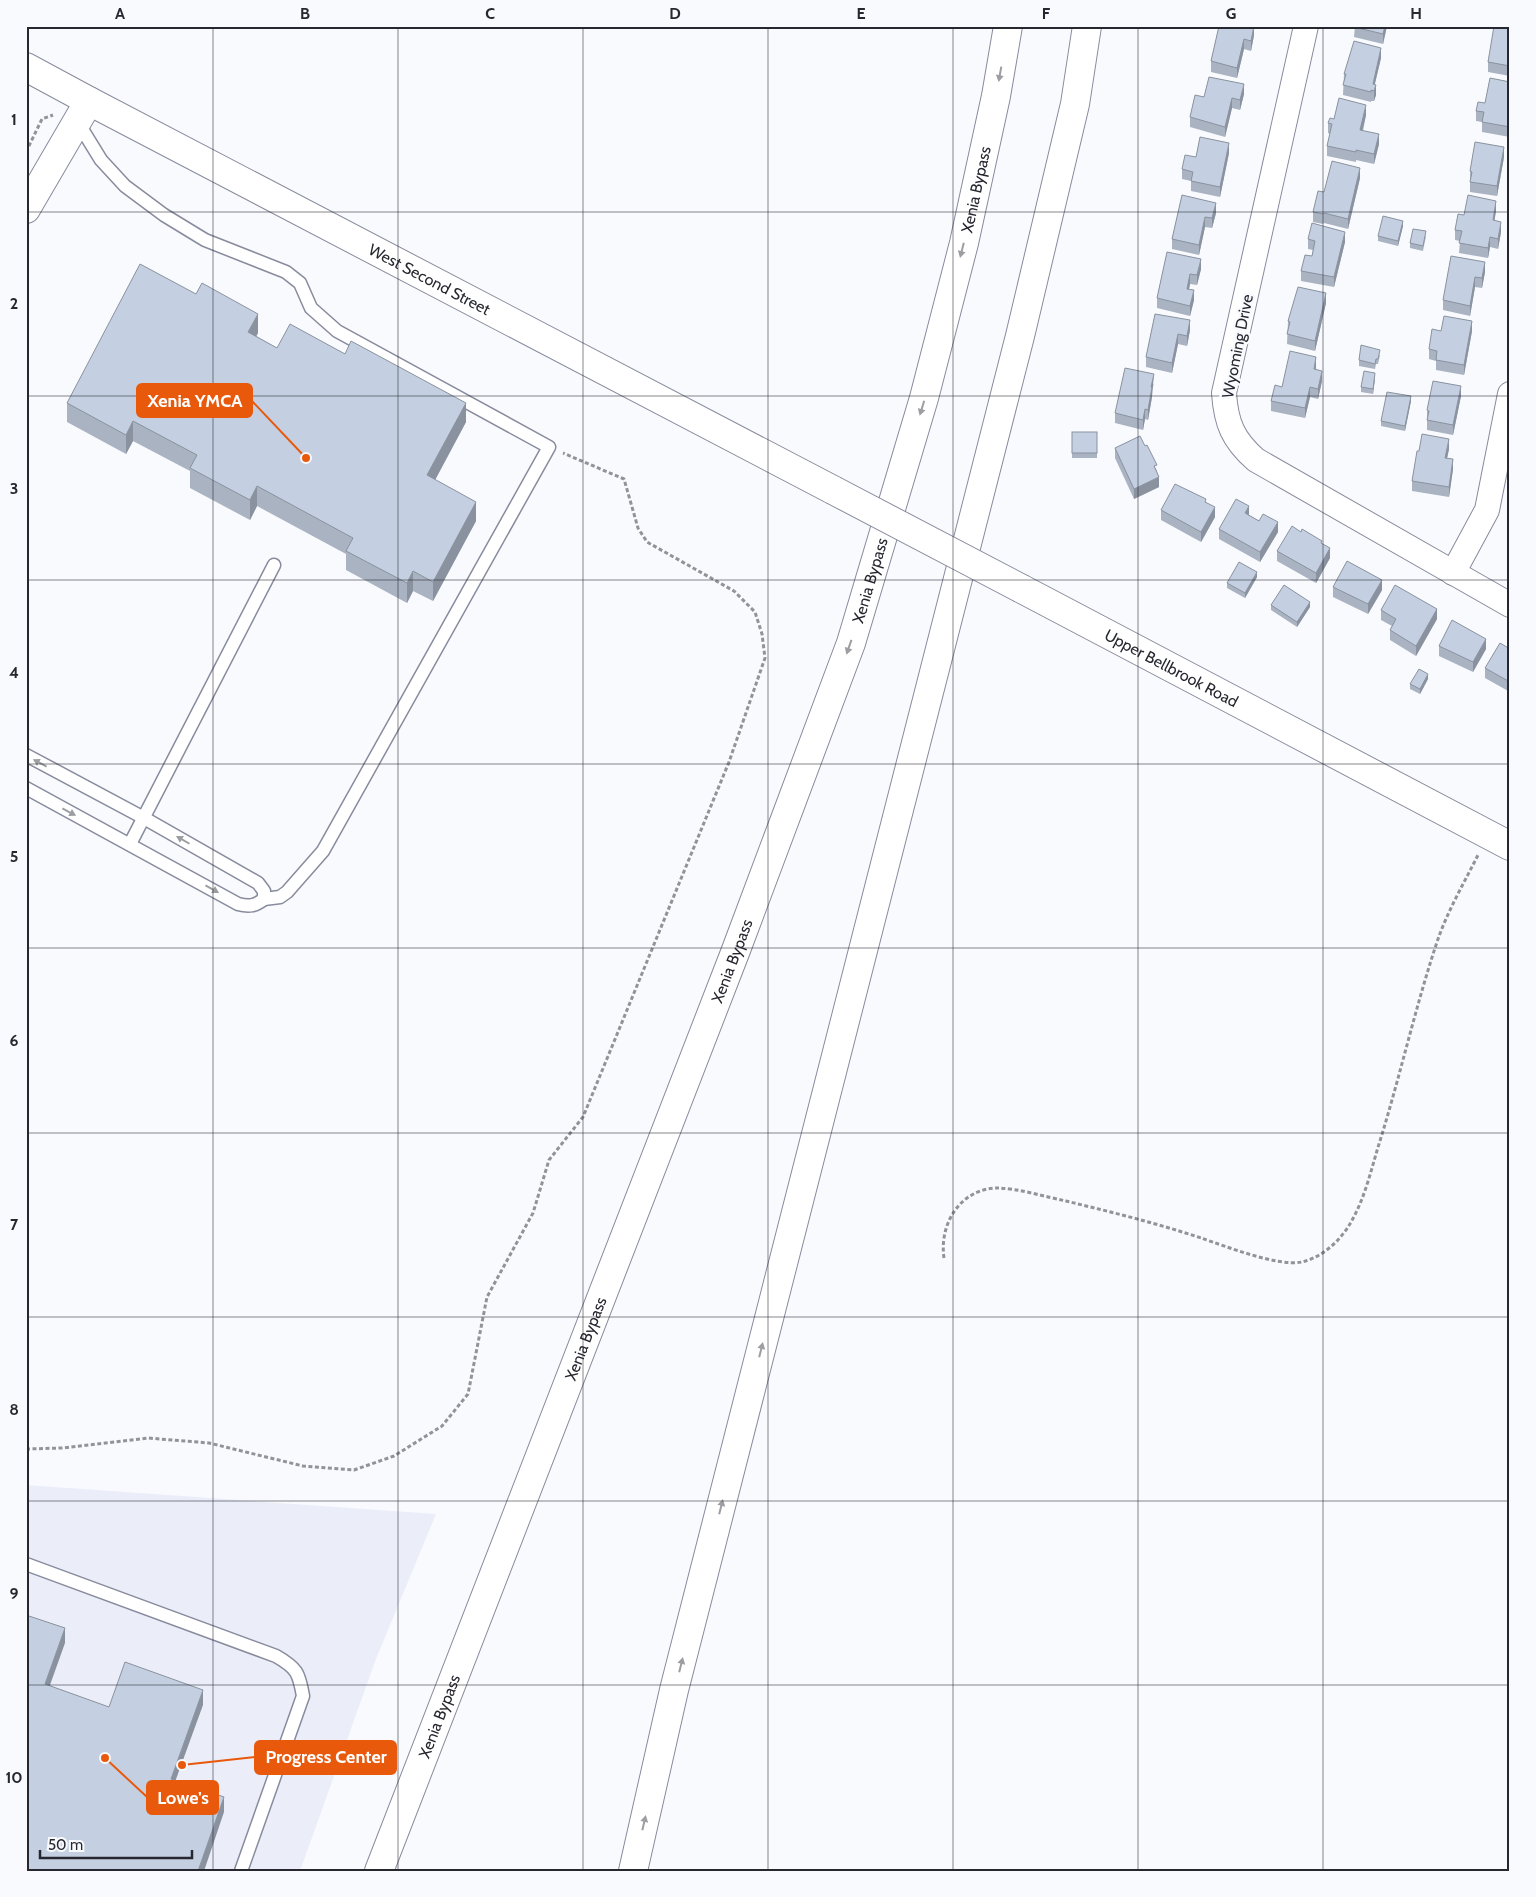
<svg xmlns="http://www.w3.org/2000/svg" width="1536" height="1897" font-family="Cabin,sans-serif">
	<rect width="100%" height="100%" fill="#f9fafe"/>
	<!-- built -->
	<polygon fill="#ebeef9" points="26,1485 436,1514 376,1659 300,1871 26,1871"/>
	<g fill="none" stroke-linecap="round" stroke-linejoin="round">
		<!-- lane casing -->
		<g stroke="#888b9d" stroke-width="15">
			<g id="lane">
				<polyline points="77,121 101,160 125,186 164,215 205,240 286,272 300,283 311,308 337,331 549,447 323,851 287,892 280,897 264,899"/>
				<path d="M26,755l118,63 114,65 6,8v8c-9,7 -15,8 -26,5l-212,-116"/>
				<polyline points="130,844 274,565"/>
				<path d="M26,1564l250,92c21,12 23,17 27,40l-62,175"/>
			</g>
		</g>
		<!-- street casing -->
		<g stroke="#888b9d" stroke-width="26">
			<g id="street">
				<path d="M1306,26l-82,367c2,30 9,47 32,67l254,145"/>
				<polyline points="1453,573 1487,510 1510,394"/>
			</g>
		</g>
		<!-- secondary casing -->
		<g stroke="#888b9d" stroke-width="30">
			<g id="secondary">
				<path id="s1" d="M26,67l63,34 744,389"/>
				<polyline points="26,209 89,101"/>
				<path id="s2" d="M1022,589l488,257"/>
			</g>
		</g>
		<!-- highway casing -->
		<g stroke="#888b9d" stroke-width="30">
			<g id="highway">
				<path id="s3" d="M379,1871l357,-921 115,-307 73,-245 40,-155 32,-147 12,-70"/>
				<polyline points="633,1871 674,1690 1020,336 1075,104 1087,26"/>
			</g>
		</g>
		<!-- path -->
		<g stroke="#929399" stroke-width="3" stroke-dasharray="4 2.5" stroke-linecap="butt">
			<polyline points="26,152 42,119 53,115"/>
			<path d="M944,1258c-5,-34 16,-69 53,-70 20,0 49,9 69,13 45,11 90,22 135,37 24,8 77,29 101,24 21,-5 39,-22 49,-40 14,-24 20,-52 28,-78 21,-67 36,-136 58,-202 10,-30 27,-59 41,-87"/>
			<polyline points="26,1449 62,1448 148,1438 209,1443 303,1466 354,1470 394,1456 442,1426 468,1394 487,1297 533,1213 549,1160 583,1117 729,762 765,658 762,634 755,612 734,591 647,542 638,528 624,479 563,453"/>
		</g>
		<!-- lane -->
		<use href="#lane" stroke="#fff" stroke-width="12"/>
		<!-- street -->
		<use href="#street" stroke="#fff" stroke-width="24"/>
		<!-- secondary -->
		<use href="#secondary" stroke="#fff" stroke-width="28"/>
		<!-- highway -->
		<use href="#highway" stroke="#fff" stroke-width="28"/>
		<!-- secondary-bridge casing -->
		<g stroke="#888b9d" stroke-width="30" stroke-linecap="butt">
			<polyline id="secondary-bridge" points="833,490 1022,589"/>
		</g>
		<!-- secondary-bridge -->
		<use href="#secondary-bridge" stroke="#fff" stroke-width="28"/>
	</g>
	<!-- wall -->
	<g fill="#a9b3c2">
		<polygon points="1219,26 1254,35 1251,51 1244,49 1237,78 1211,72 1211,61"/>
		<polygon points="1355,26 1387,26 1383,44 1354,37"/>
		<polygon points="1510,26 1510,76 1488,72 1488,62"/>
		<polygon points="1381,58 1375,84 1376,95 1374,101 1371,101 1371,102 1343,95 1344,74"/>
		<polygon points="1510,82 1510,137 1482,132 1482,122 1476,121 1476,111"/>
		<polygon points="1244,94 1240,110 1232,108 1225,137 1190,127 1190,117 1204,97"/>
		<polygon points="1366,115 1363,131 1379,144 1374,164 1356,160 1356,162 1327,156 1327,146 1330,134 1328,133 1328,123 1334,119"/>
		<polygon points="1229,153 1220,197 1191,191 1191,181 1182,179 1182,169 1196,157"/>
		<polygon points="1504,157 1497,196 1470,192 1470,171"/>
		<polygon points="1360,178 1348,229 1324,223 1323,224 1313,222 1313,212 1324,192"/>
		<polygon points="1182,195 1216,213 1212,228 1205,227 1199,255 1172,249 1172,239"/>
		<polygon points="1496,211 1494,221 1501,232 1498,249 1490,247 1488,258 1459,253 1460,241 1455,240 1455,230 1464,215"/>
		<polygon points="1403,226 1398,246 1378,241 1378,236"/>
		<polygon points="1426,236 1423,251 1410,248 1410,243"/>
		<polygon points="1308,239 1345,242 1334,287 1301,281 1301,271 1312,256 1313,250 1308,249"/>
		<polygon points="1167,252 1201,269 1197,285 1190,284 1189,289 1194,300 1190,316 1157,308 1157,298"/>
		<polygon points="1485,262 1485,272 1482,288 1475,287 1470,316 1443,310 1443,300"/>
		<polygon points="1326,303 1315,351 1287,344 1288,321"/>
		<polygon points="1155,314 1190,330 1187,346 1178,344 1172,373 1146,367 1146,357"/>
		<polygon points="1441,331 1472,331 1464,375 1436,370 1436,361 1429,359 1429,349"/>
		<polygon points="258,333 256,336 277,348 466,422 435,480 476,521 433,601 413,591 407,603 346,570 346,554 257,506 250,520 190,488 190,471 133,441 126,454 67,422 67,403"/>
		<polygon points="1380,355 1378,364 1376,364 1375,369 1359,366 1359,360"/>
		<polygon points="1316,367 1316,369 1322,381 1318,399 1310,397 1305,418 1271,411 1271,401 1282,387"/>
		<polygon points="1375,378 1373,394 1361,392 1361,387"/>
		<polygon points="1154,384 1152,389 1152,397 1148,420 1145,419 1143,430 1115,423 1115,413"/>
		<polygon points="1461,396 1453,435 1427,430 1427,410"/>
		<polygon points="1411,401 1405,431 1381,426 1381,421"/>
		<rect x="1072" y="432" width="25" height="26"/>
		<polygon points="1145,446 1157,471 1159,487 1134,499 1115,458 1115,448"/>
		<polygon points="1449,449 1447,458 1453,469 1449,497 1412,491 1412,481 1419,451"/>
		<polygon points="1206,502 1215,517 1201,542 1161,520 1161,510"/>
		<polygon points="1249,515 1278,532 1260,562 1219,539 1219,529"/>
		<polygon points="1322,544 1330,558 1316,583 1277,561 1277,551"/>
		<polygon points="1257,577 1245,598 1227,588 1227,583"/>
		<polygon points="1333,587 1382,590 1368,614 1333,597"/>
		<polygon points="1271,605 1310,607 1297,627 1271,610"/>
		<polygon points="1381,610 1437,619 1416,656 1390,640 1390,630 1392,626 1381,620"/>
		<polygon points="1439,646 1486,649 1473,672 1439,656"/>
		<polygon points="1510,649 1510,692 1485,678 1485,668"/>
		<polygon points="1428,679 1420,694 1410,689 1410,684"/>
	</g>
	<!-- shaded-wall -->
	<g fill="#89929e">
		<polygon points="1254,26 1254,35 1251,51 1251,41"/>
		<polygon points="1385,26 1387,26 1383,44 1383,34"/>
		<polygon points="1244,39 1244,49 1237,78 1237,68"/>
		<polygon points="1381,48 1381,58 1373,91 1373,84"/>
		<polygon points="1244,84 1244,94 1240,110 1240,100"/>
		<polygon points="1376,85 1376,95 1374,101 1374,91"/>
		<polygon points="1232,98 1232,108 1225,137 1225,127"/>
		<polygon points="1366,105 1366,115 1360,140 1360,130"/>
		<polygon points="1379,134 1379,144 1374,164 1374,154"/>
		<polygon points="1229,143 1229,153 1220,197 1220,187"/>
		<polygon points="1504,147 1504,157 1497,196 1497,186"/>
		<polygon points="1360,168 1360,178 1348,229 1348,219"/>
		<polygon points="1496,201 1496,211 1493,230 1493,220"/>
		<polygon points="1216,203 1216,213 1212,228 1212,218"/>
		<polygon points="1205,217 1205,227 1199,255 1199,245"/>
		<polygon points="1403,221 1403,226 1398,246 1398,241"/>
		<polygon points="1501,222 1501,232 1498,249 1498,239"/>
		<polygon points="1345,232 1345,242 1334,287 1334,277"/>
		<polygon points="1490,237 1490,247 1488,258 1488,248"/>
		<polygon points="1201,259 1201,269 1197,285 1197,275"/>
		<polygon points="1485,262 1485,272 1482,288 1482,278"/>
		<polygon points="1190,274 1190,284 1187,299 1187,289"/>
		<polygon points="1475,277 1475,287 1470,316 1470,306"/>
		<polygon points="1194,290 1194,300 1190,316 1190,306"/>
		<polygon points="1326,293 1326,303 1315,351 1315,341"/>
		<polygon points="258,314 258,333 248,352 248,332"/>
		<polygon points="1190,320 1190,330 1187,346 1187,336"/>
		<polygon points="1472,321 1472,331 1464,375 1464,365"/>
		<polygon points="1178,334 1178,344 1172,373 1172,363"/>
		<polygon points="1316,357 1316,367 1314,379 1314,369"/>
		<polygon points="1322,371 1322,381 1318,399 1318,389"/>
		<polygon points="1375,373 1375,378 1373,394 1373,389"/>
		<polygon points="1154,374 1152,397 1148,420 1148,410 1151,387"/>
		<polygon points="1461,386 1461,396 1453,435 1453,425"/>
		<polygon points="1310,387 1310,397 1305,418 1305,408"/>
		<polygon points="1411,396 1411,401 1405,431 1405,426"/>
		<polygon points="466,403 466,422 427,495 427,475"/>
		<polygon points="1145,409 1145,419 1143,430 1143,420"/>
		<polygon points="133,421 133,441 126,454 126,435"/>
		<polygon points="1449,439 1449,449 1445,468 1445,458"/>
		<polygon points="1453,459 1453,469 1449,497 1449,487"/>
		<polygon points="1159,477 1159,487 1134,499 1134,489"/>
		<polygon points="257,486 257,506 250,520 250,500"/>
		<polygon points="476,502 476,521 433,601 433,582"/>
		<polygon points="1249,506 1249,516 1245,513"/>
		<polygon points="1215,507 1215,517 1201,542 1201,532"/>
		<polygon points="1278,522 1278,532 1260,562 1260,552"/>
		<polygon points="1330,548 1330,558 1316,583 1316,573"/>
		<polygon points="413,571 413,591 407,603 407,583"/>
		<polygon points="1257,572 1257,577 1245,598 1245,593"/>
		<polygon points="1382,580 1382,590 1368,614 1368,604"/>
		<polygon points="1310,602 1310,607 1297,627 1297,622"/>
		<polygon points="1437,609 1437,619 1416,656 1416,646"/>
		<polygon points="1486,639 1486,649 1473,672 1473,662"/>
		<polygon points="1428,674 1428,679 1420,694 1420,689"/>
		<polygon points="65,1628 65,1643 45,1699 45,1684"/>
		<polygon points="203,1690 203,1705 171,1793 171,1779"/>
		<polygon points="224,1797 224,1812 204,1871 198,1871"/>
	</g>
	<!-- building -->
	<g fill="#c4d0e1" stroke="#89929e">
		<polygon points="1219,26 1254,26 1251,41 1244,39 1237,68 1211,61"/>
		<polygon points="1355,26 1385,26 1383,34 1354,27"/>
		<polygon points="1494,26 1510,26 1510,66 1488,62"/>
		<polygon points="1354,41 1381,48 1373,84 1376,85 1374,91 1371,90 1371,92 1343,85 1346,74 1344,74"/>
		<polygon points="1209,77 1244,84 1240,100 1232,98 1225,127 1190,117 1195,95 1204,97"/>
		<polygon points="1490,78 1510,82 1510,127 1482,122 1484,112 1476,111 1478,102 1485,103"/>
		<polygon points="1339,98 1366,105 1360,130 1379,134 1374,154 1356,150 1356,152 1327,146 1332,124 1328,123 1330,118 1334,119"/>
		<polygon points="1200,137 1229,143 1220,187 1191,181 1193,172 1182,169 1185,155 1196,157"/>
		<polygon points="1475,142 1504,147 1497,186 1470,182 1472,172 1470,171"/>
		<polygon points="1332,161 1360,168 1348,219 1324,213 1323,214 1313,212 1318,191 1324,192"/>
		<polygon points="1182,195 1216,203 1212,218 1205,217 1199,245 1172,239"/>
		<polygon points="1468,195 1496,201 1493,220 1501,222 1498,239 1490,237 1488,248 1459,243 1462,231 1455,230 1458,214 1464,215"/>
		<polygon points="1383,216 1403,221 1398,241 1378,236"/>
		<polygon points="1312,223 1345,232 1334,277 1301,271 1305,255 1312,256 1315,241 1308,239"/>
		<polygon points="1413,229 1426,231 1423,246 1410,243"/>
		<polygon points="1167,252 1201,259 1197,275 1190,274 1187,289 1194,290 1190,306 1157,298"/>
		<polygon points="1451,256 1485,262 1482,278 1475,277 1470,306 1443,300"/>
		<polygon points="140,264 196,294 202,283 258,314 248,332 277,348 290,324 345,354 351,341 466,403 427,475 476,502 433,582 413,571 407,583 346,551 353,538 257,486 250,500 190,468 197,455 133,421 126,435 67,403"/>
		<polygon points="1298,287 1326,293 1315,341 1287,334 1290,322 1288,321"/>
		<polygon points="1155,314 1190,320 1187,336 1178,334 1172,363 1146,357"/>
		<polygon points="1444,316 1472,321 1464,365 1436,360 1437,351 1429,349 1432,329 1441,331"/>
		<polygon points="1361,345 1380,350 1378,359 1376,359 1375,364 1359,360"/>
		<polygon points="1290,351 1316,357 1314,369 1322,371 1318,389 1310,387 1305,408 1271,401 1275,385 1282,387"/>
		<polygon points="1125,368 1154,374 1151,387 1152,387 1148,410 1145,409 1143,420 1115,413"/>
		<polygon points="1364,371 1375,373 1373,389 1361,387"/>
		<polygon points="1433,381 1461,386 1453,425 1427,420 1429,411 1427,410"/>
		<polygon points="1387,392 1411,396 1405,426 1381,421"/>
		<rect x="1072" y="432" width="25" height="21"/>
		<polygon points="1422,434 1449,439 1445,458 1453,459 1449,487 1412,481 1417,451 1419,451"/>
		<polygon points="1140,436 1145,446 1147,445 1157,465 1154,466 1159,477 1134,489 1115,448"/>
		<polygon points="1175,484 1206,499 1205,502 1215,507 1201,532 1161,510"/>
		<polygon points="1236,499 1249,506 1245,513 1259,521 1263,514 1278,522 1260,552 1219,529"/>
		<polygon points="1292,526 1301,532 1302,529 1322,541 1321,543 1330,548 1316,573 1277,551"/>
		<polygon points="1347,561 1382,580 1368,604 1333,587"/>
		<polygon points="1239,562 1257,572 1245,593 1227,583"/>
		<polygon points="1284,585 1310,602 1297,622 1271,605"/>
		<polygon points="1395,585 1437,609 1416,646 1390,630 1396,619 1381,610"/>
		<polygon points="1452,620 1486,639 1473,662 1439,646"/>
		<polygon points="1500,643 1510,649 1510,682 1485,668"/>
		<polygon points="1419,669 1428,674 1420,689 1410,684"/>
		<polygon points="26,1615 65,1628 45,1684 109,1707 125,1662 203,1690 171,1779 224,1797 198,1871 26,1871"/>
	</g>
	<!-- one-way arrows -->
	<defs><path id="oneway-solid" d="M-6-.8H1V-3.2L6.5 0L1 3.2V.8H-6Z" transform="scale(1.25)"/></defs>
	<g fill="#9d9ea1">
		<use href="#oneway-solid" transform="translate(1000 74) rotate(100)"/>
		<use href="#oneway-solid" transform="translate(962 250) rotate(104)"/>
		<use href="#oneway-solid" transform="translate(922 408) rotate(107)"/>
		<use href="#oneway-solid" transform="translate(849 647) rotate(109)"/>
		<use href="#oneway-solid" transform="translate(40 763) rotate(-152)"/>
		<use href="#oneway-solid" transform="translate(69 812) rotate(28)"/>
		<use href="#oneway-solid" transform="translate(183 840) rotate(-150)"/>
		<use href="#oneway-solid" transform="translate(212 889) rotate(29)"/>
		<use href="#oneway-solid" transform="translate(761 1350) rotate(-76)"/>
		<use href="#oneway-solid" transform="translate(721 1507) rotate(-76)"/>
		<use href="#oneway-solid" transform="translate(681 1665) rotate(-76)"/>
		<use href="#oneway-solid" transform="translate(644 1823) rotate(-77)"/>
	</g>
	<!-- grid -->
	<path fill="none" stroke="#26272f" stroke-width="1" stroke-opacity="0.55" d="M213,26v1845M398,26v1845M583,26v1845M768,26v1845M953,26v1845M1138,26v1845M1323,26v1845M26,212h1484M26,396h1484M26,580h1484M26,764h1484M26,948h1484M26,1133h1484M26,1317h1484M26,1501h1484M26,1685h1484"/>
	<g text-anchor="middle" stroke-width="5" stroke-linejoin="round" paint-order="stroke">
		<!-- street labels -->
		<g font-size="16" fill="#26272f" stroke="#f9fafe">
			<text dy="6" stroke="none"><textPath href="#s3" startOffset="1786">Xenia Bypass</textPath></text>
			<text dy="6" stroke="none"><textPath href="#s1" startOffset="456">West Second Street</textPath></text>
			<text transform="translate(1237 346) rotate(-79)" y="6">Wyoming Drive</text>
			<text dy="6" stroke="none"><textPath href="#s3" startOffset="1381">Xenia Bypass</textPath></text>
			<text dy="6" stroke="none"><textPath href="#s2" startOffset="169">Upper Bellbrook Road</textPath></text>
			<text dy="6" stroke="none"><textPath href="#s3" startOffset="976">Xenia Bypass</textPath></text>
			<text dy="6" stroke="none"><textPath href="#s3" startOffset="571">Xenia Bypass</textPath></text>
			<text dy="6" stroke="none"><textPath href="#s3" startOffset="166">Xenia Bypass</textPath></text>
		</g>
	</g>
	<!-- callouts -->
	<path fill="none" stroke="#e8590c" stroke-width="2" d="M306 458L252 401M182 1765L255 1757M105 1758L147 1797"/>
	<g fill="#e8590c" stroke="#f9fafe" stroke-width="2">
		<circle cx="306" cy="458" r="5"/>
		<circle cx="182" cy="1765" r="5"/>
		<circle cx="105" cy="1758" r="5"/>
	</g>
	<g fill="#e8590c" stroke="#e8590c" stroke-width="2">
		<rect x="137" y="384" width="115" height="33" rx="5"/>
		<rect x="255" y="1741" width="141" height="33" rx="5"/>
		<rect x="147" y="1781" width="71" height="33" rx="5"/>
	</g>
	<g font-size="18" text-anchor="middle" font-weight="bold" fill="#fff">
		<text x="195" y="407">Xenia YMCA</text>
		<text x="326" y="1763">Progress Center</text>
		<text x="183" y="1804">Lowe's</text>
	</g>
	<!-- border -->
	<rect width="1536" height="1897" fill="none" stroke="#f9fafe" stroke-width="55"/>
	<!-- scale -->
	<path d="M40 1850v8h152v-8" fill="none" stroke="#26272f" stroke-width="2.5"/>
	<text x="48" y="1850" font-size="15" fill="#26272f" stroke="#f9fafe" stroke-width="4" paint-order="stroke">50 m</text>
	<rect x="28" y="28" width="1480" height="1842" fill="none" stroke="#26272f" stroke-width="2"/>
	<g font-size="16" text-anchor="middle" font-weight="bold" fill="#26272f">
		<text x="120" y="19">A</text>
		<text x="305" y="19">B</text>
		<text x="490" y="19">C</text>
		<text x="675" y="19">D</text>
		<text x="861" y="19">E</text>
		<text x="1046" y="19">F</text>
		<text x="1231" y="19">G</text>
		<text x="1416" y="19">H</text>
		<text x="14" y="125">1</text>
		<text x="14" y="309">2</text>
		<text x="14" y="494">3</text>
		<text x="14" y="678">4</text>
		<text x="14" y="862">5</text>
		<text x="14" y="1046">6</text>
		<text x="14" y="1230">7</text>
		<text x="14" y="1415">8</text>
		<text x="14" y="1599">9</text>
		<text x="14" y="1783">10</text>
	</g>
</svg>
